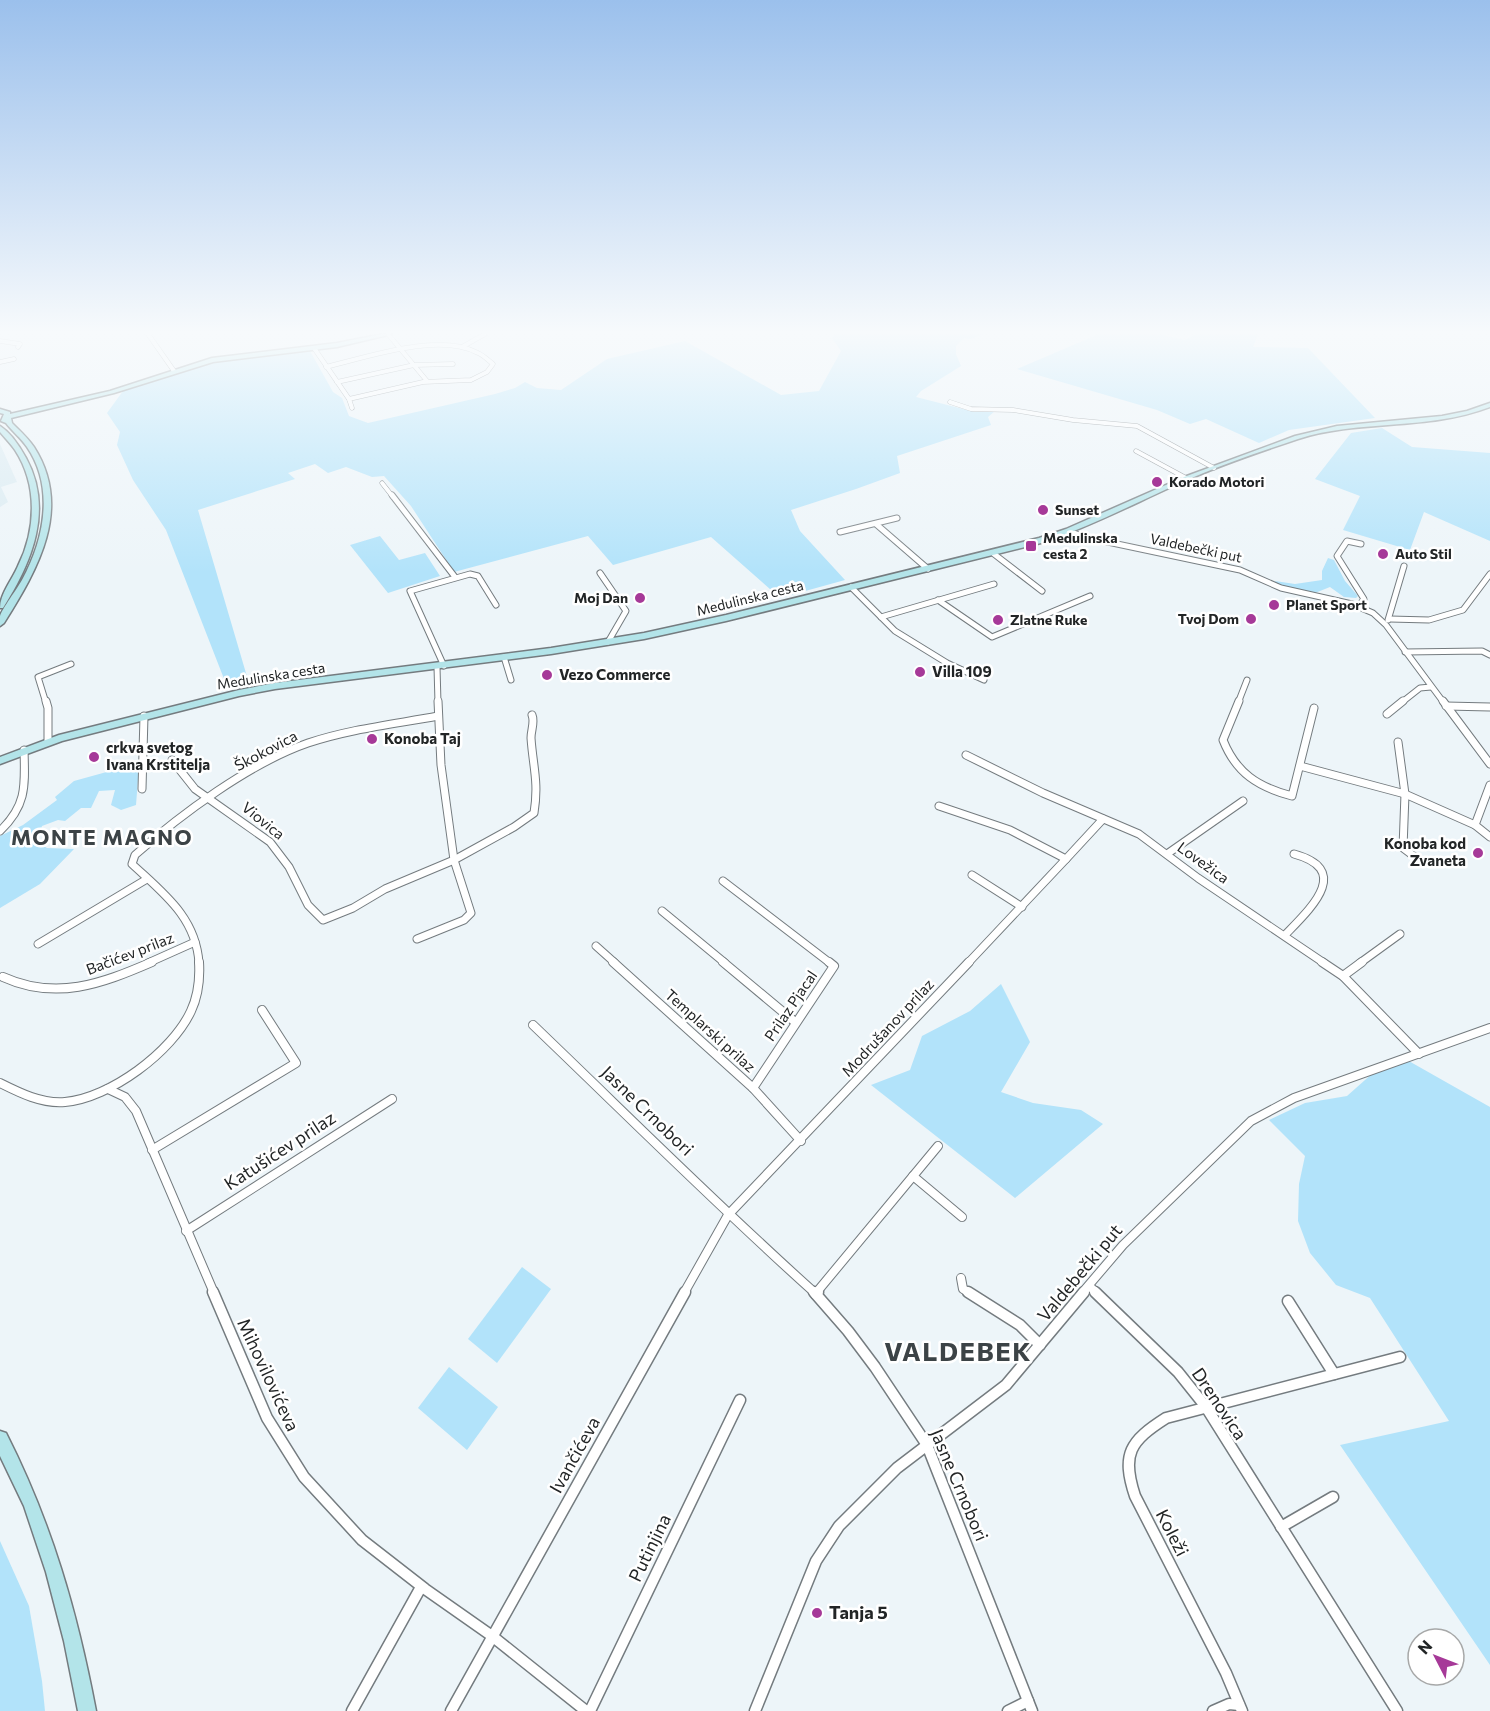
<svg xmlns="http://www.w3.org/2000/svg" width="1490" height="1711" font-family="Commissioner,sans-serif">
	<rect width="100%" height="100%" fill="#edf5f9"/>
	<!-- built -->
	<polygon fill="#daebf2" points="0,444 17,482 1,487 8,502 0,507"/>
	<!-- green -->
	<g fill="#b2e3fa">
		<polygon points="836,334 983,334 971,339 964,338 956,346 956,354 961,366 921,391 916,397 975,412 995,411 988,417 991,425 897,456 900,473 856,489 791,510 800,531 845,580 780,598 711,537 613,565 588,536 454,572 411,506 384,476 372,477 346,467 328,473 315,464 288,473 295,479 198,510 248,680 226,684 166,530 133,480 117,445 120,432 107,413 123,391 181,370 229,358 310,351 333,392 342,398 349,416 368,423 495,394 515,388 525,382 537,388 561,390 607,359 685,341 781,395 819,391 841,351 832,338"/>
		<polygon points="1099,334 1159,334 1185,340 1196,334 1258,334 1253,347 1308,348 1375,418 1289,430 1259,443 1206,419 1190,424 1157,410 1017,369"/>
		<polygon points="1382,428 1412,447 1490,453 1490,541 1424,512 1410,550 1343,530 1360,496 1315,479 1351,433"/>
		<polygon points="380,536 399,560 425,553 440,576 388,593 350,545"/>
		<polygon points="1328,558 1334,560 1345,581 1358,596 1356,598 1344,597 1330,587 1315,593 1278,585 1275,581 1295,584 1322,580 1322,571"/>
		<polygon points="139,766 136,805 121,810 111,805 115,790 99,791 91,808 81,808 65,821 58,820 42,826 37,842 47,848 74,849 40,884 0,908 0,836 23,825 57,800 55,797 74,781 121,768"/>
		<polygon points="1001,984 1030,1042 1001,1092 1033,1103 1081,1110 1103,1124 1015,1198 871,1085 910,1070 922,1036 970,1011"/>
		<polygon points="1407,1060 1490,1107 1490,1665 1340,1445 1449,1421 1370,1298 1336,1285 1310,1253 1298,1221 1299,1184 1305,1156 1269,1120 1305,1103 1347,1096 1374,1072"/>
		<polygon points="522,1267 551,1289 497,1363 468,1339"/>
		<polygon points="449,1367 498,1407 467,1450 418,1408"/>
		<polygon points="0,1541 29,1606 42,1681 45,1711 0,1711"/>
	</g>
	<g fill="none" stroke-linecap="round" stroke-linejoin="round">
		<!-- street-far4 casing -->
		<g stroke="#747b7f" stroke-width="5">
			<g id="street-far4">
				<polyline points="148,334 174,371"/>
				<polyline points="388,334 427,381"/>
				<polyline points="0,341 20,344 18,347"/>
				<polyline points="462,347 485,334"/>
				<polyline points="314,348 349,399 352,408"/>
				<polyline points="0,362 14,359"/>
				<path d="M326,367c41,-10 112,-35 152,-14 5,2 10,7 15,11l-6,8 -16,8 -48,2 -74,17"/>
				<polyline points="337,382 414,365 453,364"/>
				<polyline points="950,402 971,409 1013,410 1073,420 1137,426 1214,468"/>
				<polyline points="1136,451 1186,478"/>
				<polyline points="382,483 393,497"/>
			</g>
		</g>
		<!-- street-far3 casing -->
		<g stroke="#747b7f" stroke-width="7">
			<g id="street-far3">
				<polyline points="392,495 455,577"/>
				<polyline points="876,524 928,569"/>
				<polyline points="1069,531 1084,537 1240,570 1281,588 1352,604 1373,613 1386,625 1444,703"/>
				<polyline points="840,532 897,518"/>
				<polyline points="994,554 1042,591"/>
				<polyline points="600,573 626,611 608,642"/>
				<polyline points="851,587 895,631 947,663 984,680"/>
				<polyline points="938,600 992,637 1090,596"/>
				<polyline points="1359,606 1364,599 1337,556 1347,541 1361,544"/>
				<polyline points="881,617 994,584"/>
				<polyline points="1390,619 1429,620 1463,610 1490,574"/>
				<polyline points="1388,620 1404,566"/>
				<polyline points="1405,652 1482,651 1490,655"/>
				<polyline points="504,657 511,680"/>
				<polyline points="444,666 410,591 470,574 478,576 496,605"/>
				<polyline points="437,667 438,703"/>
				<polyline points="46,703 38,677 71,664"/>
				<polyline points="1238,703 1247,680"/>
				<polyline points="1401,703 1420,688 1431,687"/>
			</g>
		</g>
		<!-- street-far2 casing -->
		<g stroke="#747b7f" stroke-width="9">
			<g id="street-far2">
				<polyline points="46,701 48,708 48,741"/>
				<path d="M1239,701l-16,39c13,33 35,47 69,56l22,-88"/>
				<polyline points="1443,701 1490,764"/>
				<polyline points="1446,706 1490,707"/>
				<polyline points="1387,714 1403,701"/>
				<polyline points="1398,742 1405,794 1403,848 1419,860"/>
				<polyline points="966,755 1043,793 1139,834 1198,878 1324,963"/>
				<path d="M172,760l23,29 75,53 19,25 19,38 15,15 30,-12 32,-19 69,-29 60,-33 20,-14c5,-31 -1,-46 -3,-75 0,-8 4,-16 1,-23"/>
				<polyline points="1300,766 1405,794 1475,825"/>
				<polyline points="1490,785 1475,825 1490,837"/>
				<polyline points="142,789 144,716"/>
				<polyline points="939,806 1010,830 1066,859 1103,819"/>
				<path d="M0,831c27,-26 25,-45 24,-81"/>
				<polyline points="1167,854 1243,801"/>
				<polyline points="972,875 1022,907"/>
				<polyline points="723,881 830,963"/>
				<polyline points="662,911 725,963"/>
				<path d="M1285,935c25,-26 68,-65 9,-81"/>
				<polyline points="417,939 464,920 471,913 454,860 441,765 438,701"/>
				<polyline points="38,944 147,879"/>
				<polyline points="596,946 615,963"/>
				<polyline points="148,963 195,942"/>
				<path d="M199,963c-3,-46 -36,-70 -67,-99l3,-9c45,-40 115,-92 173,-112 42,-14 87,-19 130,-27"/>
				<polyline points="968,963 1066,859"/>
				<polyline points="1360,963 1400,934"/>
			</g>
		</g>
		<!-- street-far1 casing -->
		<g stroke="#747b7f" stroke-width="10">
			<g id="street-far1">
				<polyline points="613,962 753,1088 801,1141"/>
				<polyline points="723,962 795,1022"/>
				<polyline points="1322,962 1343,976 1419,1054"/>
				<polyline points="1343,976 1362,962"/>
				<path d="M3,977c53,24 98,7 149,-15"/>
				<path d="M533,1025c94,90 186,182 282,268"/>
				<path d="M0,1083c20,10 42,21 65,19 45,-4 107,-50 126,-91 7,-15 9,-33 8,-49"/>
				<polyline points="753,1088 834,966 829,962"/>
				<polyline points="108,1089 125,1097 136,1111 214,1293"/>
				<polyline points="152,1150 296,1063 262,1010"/>
				<polyline points="913,1176 962,1217"/>
				<polyline points="186,1231 392,1099"/>
				<polyline points="961,1278 963,1289 970,1293"/>
				<polyline points="1089,1286 1097,1293"/>
				<polyline points="684,1293 728,1215 969,962"/>
				<polyline points="816,1293 938,1146"/>
				<polyline points="1082,1293 1123,1245 1251,1121 1294,1098 1490,1028"/>
			</g>
		</g>
		<!-- street casing -->
		<g stroke="#747b7f" stroke-width="13">
			<g id="street">
				<polyline points="213,1292 267,1418 304,1477 362,1540 425,1589 492,1636 586,1711"/>
				<polyline points="814,1292 848,1331 875,1367 927,1445 1032,1711"/>
				<polyline points="968,1292 1020,1325 1040,1345"/>
				<polyline points="1095,1292 1178,1372 1206,1407 1397,1711"/>
				<polyline points="816,1294 818,1292"/>
				<polyline points="1288,1301 1334,1374"/>
				<polyline points="1281,1527 1333,1497"/>
				<polyline points="352,1711 421,1587"/>
				<polyline points="451,1711 685,1292"/>
				<polyline points="590,1711 740,1400"/>
				<polyline points="755,1711 816,1561 839,1526 897,1468 1006,1385 1084,1292"/>
				<polyline points="1008,1711 1028,1701"/>
				<polyline points="1213,1711 1229,1704 1239,1705"/>
				<path d="M1242,1711l-16,-38 -91,-177c-14,-42 -5,-55 31,-78l234,-61"/>
			</g>
		</g>
		<!-- secondary casing -->
		<g stroke="#747b7f" stroke-width="3">
			<g id="secondary">
				<path d="M383,334h9l-55,13 -124,15 -99,31 -103,25 1,5c7,7 16,15 22,24 39,61 4,122 -30,176l-4,3c0,-1 0,-9 0,-10 2,-7 17,-27 22,-36 22,-40 33,-92 5,-133 -6,-9 -15,-16 -21,-24l-5,-2 3,-7 -4,-1v-4l10,3v2l100,-23 102,-33 125,-15z"/>
				<path d="M1490,403v4c-62,24 -130,12 -192,32 -36,12 -77,26 -111,41 -48,21 -93,45 -142,62l-319,79 -82,18 -93,15 -276,35 -36,7 -177,45 -62,23v-7l59,-22 180,-45 36,-7 276,-35 93,-15 82,-18 313,-77 27,-9 118,-52 111,-41 42,-10 105,-10 25,-5z"/>
				<path d="M0,426c11,7 20,21 26,32 28,51 6,105 -23,150h-3c0,-14 12,-28 18,-42 18,-36 20,-81 -3,-116 -4,-6 -10,-12 -15,-18z"/>
				<path d="M0,1431l6,2c46,91 71,178 90,278h-18l-14,-70 -18,-69 -22,-66 -24,-50z"/>
			</g>
		</g>
		<!-- street-far4 -->
		<use href="#street-far4" stroke="#fff" stroke-width="4"/>
		<!-- street-far3 -->
		<use href="#street-far3" stroke="#fff" stroke-width="5"/>
		<!-- street-far2 -->
		<use href="#street-far2" stroke="#fff" stroke-width="7"/>
		<!-- street-far1 -->
		<use href="#street-far1" stroke="#fff" stroke-width="8"/>
		<!-- street -->
		<use href="#street" stroke="#fff" stroke-width="10"/>
		<!-- secondary -->
		<use href="#secondary" fill="#b3e4e9" fill-rule="evenodd"/>
	</g>
	<!-- sky -->
	<linearGradient id="sky" x2="0" y2="1"><stop stop-color="#9bc0ec"/><stop offset="0.58" stop-color="#f7fafc"/><stop offset="1" stop-color="#f7fafc" stop-opacity="0"/></linearGradient>
	<rect width="1490" height="573" fill="url(#sky)"/>
	<!-- markers -->
	<g fill="#a63998" stroke="#fff" stroke-width="2">
		<circle cx="1157" cy="482" r="6"/>
		<circle cx="1043" cy="510" r="6"/>
		<rect x="1025" y="540" width="12" height="12" rx="3"/>
		<circle cx="1383" cy="554" r="6"/>
		<circle cx="640" cy="598" r="6"/>
		<circle cx="1274" cy="605" r="6"/>
		<circle cx="1251" cy="619" r="6"/>
		<circle cx="998" cy="620" r="6"/>
		<circle cx="920" cy="672" r="6"/>
		<circle cx="547" cy="675" r="6"/>
		<circle cx="372" cy="739" r="6"/>
		<circle cx="94" cy="757" r="6"/>
		<circle cx="1478" cy="853" r="6"/>
		<circle cx="817" cy="1613" r="6"/>
	</g>
	<g text-anchor="middle" stroke-width="5" stroke-linejoin="round" paint-order="stroke">
		<!-- far-poi labels -->
		<g font-size="14" font-weight="bold" fill="#222526" stroke="#fff" text-anchor="start">
			<text x="1169" y="487">Korado Motori</text>
			<text x="1055" y="515">Sunset</text>
			<text x="1043" y="543">Medulinska<tspan x="1043" dy="16">cesta 2</tspan></text>
			<text x="1395" y="559">Auto Stil</text>
			<text x="628" y="603" text-anchor="end">Moj Dan</text>
			<text x="1286" y="610">Planet Sport</text>
			<text x="1239" y="624" text-anchor="end">Tvoj Dom</text>
			<text x="1010" y="625">Zlatne Ruke</text>
		</g>
		<!-- far-street labels -->
		<g font-size="14" fill="#222526" stroke="#fff">
			<text transform="translate(1196 548) rotate(12)" y="5">Valdebečki put</text>
			<text transform="translate(750 598) rotate(-14)" y="5">Medulinska cesta</text>
			<text transform="translate(271 676) rotate(-9)" y="5">Medulinska cesta</text>
		</g>
		<!-- poi labels -->
		<g font-size="15" font-weight="bold" fill="#222526" stroke="#fff" text-anchor="start">
			<text x="932" y="677">Villa 109</text>
			<text x="559" y="680">Vezo Commerce</text>
			<text x="384" y="744">Konoba Taj</text>
			<text x="106" y="753">crkva svetog<tspan x="106" dy="17">Ivana Krstitelja</tspan></text>
			<text x="1466" y="849" text-anchor="end">Konoba kod<tspan x="1466" dy="17">Zvaneta</tspan></text>
		</g>
		<!-- street labels -->
		<g font-size="15" fill="#222526" stroke="#fff">
			<text transform="translate(266 751) rotate(-28)" y="5">Škokovica</text>
			<text transform="translate(263 821) rotate(39)" y="5">Viovica</text>
			<text transform="translate(1203 863) rotate(36)" y="5">Lovežica</text>
			<text transform="translate(130 954) rotate(-21)" y="5">Bačićev prilaz</text>
			<text transform="translate(791 1006) rotate(-56)" y="5">Prilaz Pjacal</text>
			<text transform="translate(888 1028) rotate(-47)" y="5">Modrušanov prilaz</text>
			<text transform="translate(710 1031) rotate(42)" y="5">Templarski prilaz</text>
		</g>
		<!-- near-street labels -->
		<g font-size="18" fill="#222526" stroke="#fff">
			<text transform="translate(647 1111) rotate(44)" y="6">Jasne Crnobori</text>
			<text transform="translate(280 1151) rotate(-33)" y="6">Katušićev prilaz</text>
			<text transform="translate(1080 1273) rotate(-50)" y="6">Valdebečki put</text>
			<text transform="translate(268 1375) rotate(65)" y="6">Mihovilovićeva</text>
			<text transform="translate(1219 1404) rotate(56)" y="6">Drenovica</text>
			<text transform="translate(575 1455) rotate(-61)" y="6">Ivančićeva</text>
			<text transform="translate(959 1485) rotate(67)" y="6">Jasne Crnobori</text>
			<text transform="translate(1172 1533) rotate(63)" y="6">Koleži</text>
			<text transform="translate(650 1548) rotate(-64)" y="6">Putinjina</text>
		</g>
		<!-- near-poi labels -->
		<g font-size="18" font-weight="bold" fill="#222526" stroke="#fff" text-anchor="start">
			<text x="829" y="1619">Tanja 5</text>
		</g>
		<!-- district labels -->
		<g font-size="21" font-weight="bold" letter-spacing="1.5" fill="#3c4346" stroke="#fff">
			<text x="102" y="845">MONTE MAGNO</text>
		</g>
		<!-- near-district labels -->
		<g font-size="26" font-weight="bold" letter-spacing="1.5" fill="#3c4346" stroke="#fff">
			<text x="958" y="1361">VALDEBEK</text>
		</g>
	</g>
	<!-- north arrow -->
	<g transform="translate(1436 1657) rotate(312)"><circle r="28" fill="#ffffff" stroke="#a7a8a8" stroke-width="1.5"/>
	<path d="M0-4.5L10 22L0 15L-10 22Z" fill="#a63998"/>
	<text y="-9" font-size="16" font-weight="bold" text-anchor="middle" fill="#222526">N</text>
	</g>
</svg>
